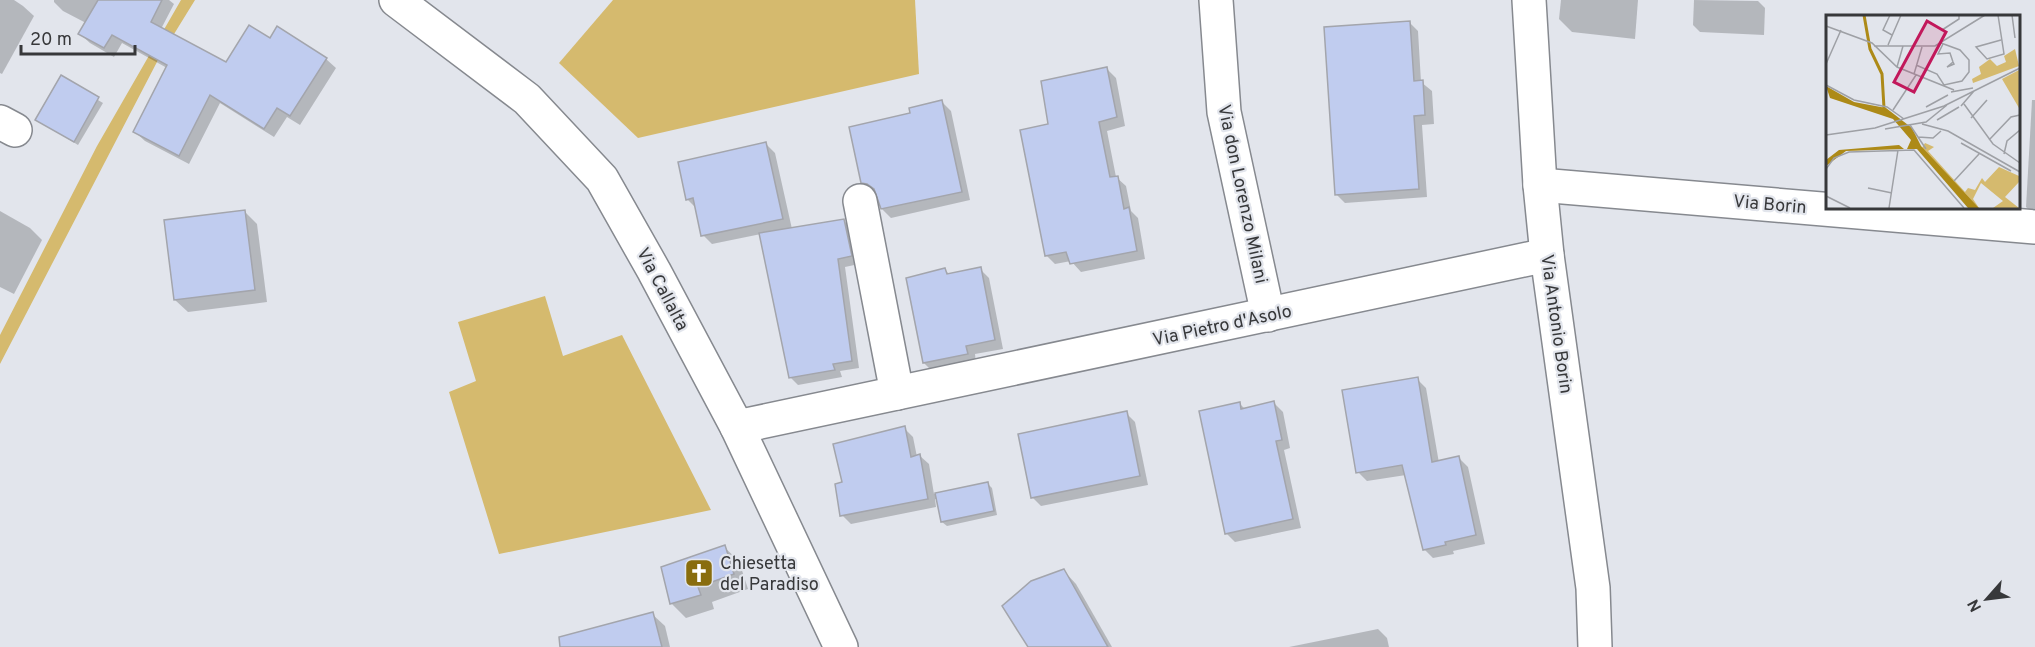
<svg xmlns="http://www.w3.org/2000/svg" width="2035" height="647" font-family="Overpass,sans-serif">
	<rect width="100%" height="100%" fill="#e2e5ec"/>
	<!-- green -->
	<g fill="#d5ba6e">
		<polygon points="181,0 195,0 158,60 0,364 0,335 97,146"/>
		<polygon points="613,0 915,0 919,74 638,138 559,63"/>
		<polygon points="545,296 563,356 622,335 711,510 499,554 449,392 476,381 458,322"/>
	</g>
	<!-- shadow -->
	<g fill="#0003">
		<polygon points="0,0 14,0 23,6 34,16 2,74 0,73"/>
		<polygon points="54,0 169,0 174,4 161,29 226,64 270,40 326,59 336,68 300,125 287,117 274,137 220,103 189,164 145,141 135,132 167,68 122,43 114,57 90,43 80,34 86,23 63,11 54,2"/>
		<polygon points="1561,0 1638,0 1635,39 1572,32 1559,19"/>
		<polygon points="1694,0 1758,1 1765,8 1764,35 1700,32 1693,25"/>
		<polygon points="1409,22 1418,31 1421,82 1432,91 1434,124 1422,125 1427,197 1345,203 1336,194"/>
		<polygon points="1107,69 1116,78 1125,126 1107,131 1116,177 1126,186 1131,211 1138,218 1145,259 1081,272 1071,261 1055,264 1046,255 1050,125"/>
		<polygon points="61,78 103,103 78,145 37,120"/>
		<polygon points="2032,100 2035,100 2035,216 2026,207"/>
		<polygon points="942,102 951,111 970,200 891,218 882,209 877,192 872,191 863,182 912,114"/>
		<polygon points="766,144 775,153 792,229 844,221 852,229 859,264 845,267 859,368 840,371 842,377 798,385 790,377 761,234 712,244 703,235 696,208 687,199"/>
		<polygon points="0,211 30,228 42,240 14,294 0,287"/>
		<polygon points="245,212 257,224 267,302 188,312 175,300"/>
		<polygon points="980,269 989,278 1003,349 975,354 976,363 933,372 924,363 945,270 950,275"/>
		<polygon points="1417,379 1426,388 1439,463 1459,458 1468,467 1485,544 1453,551 1454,554 1433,558 1424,549 1406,475 1367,481 1358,472"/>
		<polygon points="1274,403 1283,412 1290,448 1284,450 1301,528 1235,542 1226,533 1240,404 1245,409"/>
		<polygon points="1126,413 1135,422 1148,485 1041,506 1032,497"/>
		<polygon points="904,428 913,437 917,457 920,456 929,464 934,494 987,483 992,488 997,515 947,526 942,522 938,499 935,499 936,507 851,524 842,515 844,483"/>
		<polygon points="724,547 739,561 748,589 712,602 714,609 686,618 672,604 663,568"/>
		<polygon points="1064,571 1076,584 1112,647 1030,647"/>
		<polygon points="652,614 665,626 670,647 618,647"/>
		<polygon points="1378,629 1387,638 1389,647 1289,647"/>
	</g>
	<!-- building -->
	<g fill="#c0ccef" stroke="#a3a5ac" stroke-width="1.5">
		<polygon points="98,0 162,0 151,22 226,62 249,25 270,38 277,26 327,58 290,116 277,108 264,129 210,95 179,156 133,132 167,65 112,35 104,48 78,34"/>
		<polygon points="1410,21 1414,81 1423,80 1425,115 1414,116 1419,189 1335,195 1324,27"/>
		<polygon points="1107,67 1117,117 1099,122 1110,177 1118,176 1124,209 1129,207 1137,251 1070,264 1066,252 1045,256 1020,130 1048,124 1041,81"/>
		<polygon points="61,75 99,97 74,142 35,120"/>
		<polygon points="942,100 962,192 881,209 874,189 867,184 861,183 849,127 910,113 909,108"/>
		<polygon points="766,142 783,219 701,236 693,198 686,200 678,162"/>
		<polygon points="245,210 255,290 174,300 164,220"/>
		<polygon points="844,219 852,256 838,259 852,361 833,364 835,370 789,378 759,233"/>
		<polygon points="981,267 995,340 966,346 968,354 923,363 906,278 945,268 947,274"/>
		<polygon points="1418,377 1432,462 1459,456 1476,535 1445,542 1446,545 1423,550 1402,465 1356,473 1342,390"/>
		<polygon points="1274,401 1282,440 1276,441 1293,519 1225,534 1199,411 1240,402 1241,409"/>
		<polygon points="1127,411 1140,476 1031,498 1018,434"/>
		<polygon points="905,426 911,457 920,454 928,499 840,516 835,484 842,482 833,444"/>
		<polygon points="988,482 994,511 941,522 935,493"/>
		<polygon points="725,545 734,574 698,587 701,595 670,604 661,567"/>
		<polygon points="1064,569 1108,647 1028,647 1002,606 1031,581"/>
		<polygon points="653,612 662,647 560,647 559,637"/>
	</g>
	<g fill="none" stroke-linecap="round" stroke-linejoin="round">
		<!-- street casing -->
		<g stroke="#86898f" stroke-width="36">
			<g id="street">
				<polyline points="1216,0 1224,112 1268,315"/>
				<polyline points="0,122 15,130"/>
				<polyline points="1540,185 2035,227"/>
				<polyline points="860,201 897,393"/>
				<polyline points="737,427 1547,255"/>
			</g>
		</g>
		<!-- secondary casing -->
		<g stroke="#86898f" stroke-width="36">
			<g id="secondary">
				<polyline points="396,0 527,99 602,179 654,271 737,427 841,647"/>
				<polyline points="1529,0 1540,185 1547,255 1593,588 1595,647"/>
			</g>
		</g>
		<!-- street -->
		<use href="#street" stroke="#fff" stroke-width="33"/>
		<!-- secondary -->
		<use href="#secondary" stroke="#fff" stroke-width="33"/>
	</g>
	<!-- icons -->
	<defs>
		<g id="church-square" transform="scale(1.5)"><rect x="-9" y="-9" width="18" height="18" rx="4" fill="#896d0e" stroke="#e2e5ec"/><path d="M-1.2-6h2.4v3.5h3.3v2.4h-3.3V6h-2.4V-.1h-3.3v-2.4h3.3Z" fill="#fff"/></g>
	</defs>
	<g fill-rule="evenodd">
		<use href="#church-square" x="699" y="573"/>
	</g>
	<g text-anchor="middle" stroke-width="4.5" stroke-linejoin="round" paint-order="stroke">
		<!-- street labels -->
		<g font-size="18" fill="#37383a" stroke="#e2e5ec">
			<text transform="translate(1243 194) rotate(78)" y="6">Via don Lorenzo Milani</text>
			<text transform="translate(1770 204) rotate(5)" y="6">Via Borin</text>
			<text transform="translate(663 289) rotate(62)" y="6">Via Callalta</text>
			<text transform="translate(1557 324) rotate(82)" y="6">Via Antonio Borin</text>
			<text transform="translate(1222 325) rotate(-12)" y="6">Via Pietro d'Asolo</text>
		</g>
		<!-- poi labels -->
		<g font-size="18" fill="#37383a" stroke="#e2e5ec" text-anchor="start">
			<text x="720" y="569">Chiesetta<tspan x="720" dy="21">del Paradiso</tspan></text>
		</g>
	</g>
	<!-- overview -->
	<g transform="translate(1826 15)">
		<rect width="194" height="194" fill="#e2e5ec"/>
		<path d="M189,34l4,17 -46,17 -1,-4 9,-5 -2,-7 11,-8 7,7 9,-4 -2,-6zM193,55v38l-17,-29zM99,128l9,4 -6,4 37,41 3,-4 7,2 7,-12 3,4 14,-15 20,9v6l-14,15 14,11h-26l10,-7 -22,-18 -8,16 6,9 -57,-60z" fill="#d5ba6e"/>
		<path d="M0,71l28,16 32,6 26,20 9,18 58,62h-11l-51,-59h-10l4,-9 -18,-21 -63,-21zM73,130l5,4 -58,2 -20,15v-6l13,-10z" fill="#ad8a17"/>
		<path fill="none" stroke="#ad8a17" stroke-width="3" d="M38,0l6,34 12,25 2,34"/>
		<path fill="none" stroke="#9ea0a5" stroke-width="1.5" d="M64,0l-7,15 9,5M172,0l6,39 -17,5 -11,-12 25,-7M186,0l3,23M0,11l46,17 25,24 57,23M116,15l17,-11v-4M117,29l-5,10 12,-1 3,9 1,2 -7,3 6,-5M62,30l13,-30M48,31h61l50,-31M0,49l15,-34M90,50l21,9 7,11 18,-4 7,-9v-12l-9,-10 -19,-7M71,52l6,-21M88,59l8,-27M0,70l28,15 33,7 17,12M125,77l22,-4M138,89l29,40 27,19M135,91l13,-15M100,92l22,-12M67,95l23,-35M145,103l16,-18M111,105l22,-13M96,109l26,7 72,41M84,110l16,24M59,114l41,-7 21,-17M0,120l49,-7 69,-22 76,-38M92,122l15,1 8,-7M163,125l22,-23 9,-2M135,128l50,28M178,139l3,-13 13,-11M0,154l8,-11 15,-6 65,-2 50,58M128,166l25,-27M42,173l24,5M0,181l24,12M63,193l9,-58"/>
		<path fill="#c2185b" fill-opacity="0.15" stroke="#c2185b" stroke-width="3" d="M101,6l19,11 -32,60 -20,-10z"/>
		<rect width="194" height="194" fill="none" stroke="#37383a" stroke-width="3"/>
	</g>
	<!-- north arrow -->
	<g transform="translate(1987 599) rotate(242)" stroke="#e2e5ec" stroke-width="4.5" paint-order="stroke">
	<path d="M0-4.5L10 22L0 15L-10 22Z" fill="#37383a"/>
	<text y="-9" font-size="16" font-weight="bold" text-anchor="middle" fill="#37383a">N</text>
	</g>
	<!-- scale -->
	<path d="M21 45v9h114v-9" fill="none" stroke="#37383a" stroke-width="3"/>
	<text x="30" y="45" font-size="18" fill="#37383a" stroke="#e2e5ec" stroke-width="4.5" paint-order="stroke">20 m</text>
</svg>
